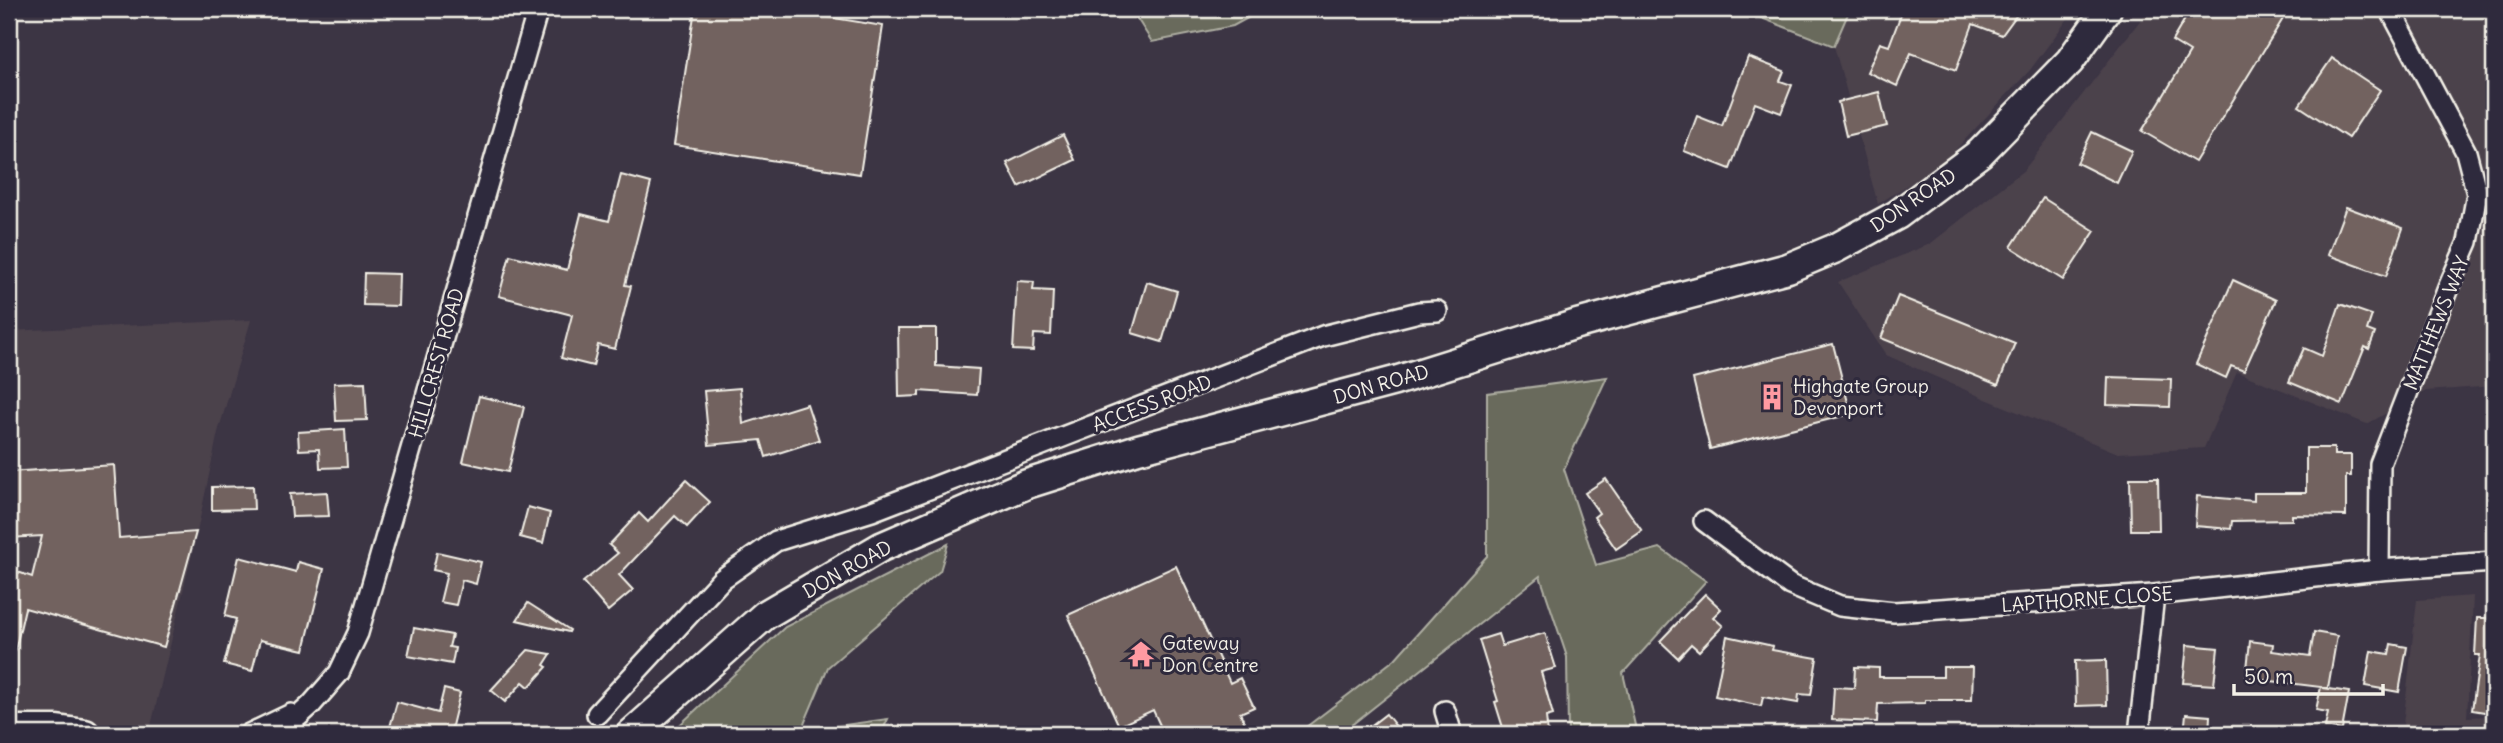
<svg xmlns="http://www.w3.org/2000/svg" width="2503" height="743" font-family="Delius,sans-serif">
	<rect width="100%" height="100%" fill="#3c3544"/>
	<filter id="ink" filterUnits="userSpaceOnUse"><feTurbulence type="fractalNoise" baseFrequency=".0143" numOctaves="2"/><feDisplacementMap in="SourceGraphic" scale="14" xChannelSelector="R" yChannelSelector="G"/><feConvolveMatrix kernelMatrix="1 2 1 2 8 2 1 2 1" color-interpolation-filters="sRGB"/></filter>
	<g filter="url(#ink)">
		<!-- built -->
		<g fill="#4c424c">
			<polygon points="1850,9 2075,9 2030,70 1945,161 1878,204 1834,46"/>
			<polygon points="2149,9 2494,9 2494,386 2426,391 2367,424 2237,372 2204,448 2118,453 1986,399 1886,355 1838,282 1930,244 2024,170"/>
			<polygon points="251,320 218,432 196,537 149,734 9,734 9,331"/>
			<polygon points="2473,596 2467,717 2494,716 2494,734 2402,734 2417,600"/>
		</g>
		<!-- green -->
		<g fill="#696a5c" stroke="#aeaea2" stroke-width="2">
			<polygon points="1131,9 1264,9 1233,26 1152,42"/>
			<polygon points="1738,9 1850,9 1834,46"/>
			<polygon points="1607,377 1564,469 1596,565 1660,548 1706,581 1623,673 1637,734 1568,734 1567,657 1540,576 1340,734 1297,734 1395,659 1487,556 1487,393"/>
			<polygon points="948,544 940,571 828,667 801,731 888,719 881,734 670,734 785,627"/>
		</g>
		<!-- building -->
		<g fill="#72625f" stroke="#f4f1e8" stroke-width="2">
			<polygon points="695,9 765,9 794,13 795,9 830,9 828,17 883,26 860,174 674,145"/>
			<polygon points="1903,9 2021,9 2002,35 1973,24 1956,70 1911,53 1897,86 1867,72 1880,43 1889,46"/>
			<polygon points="2191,9 2289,9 2195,162 2142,131 2190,52 2172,41"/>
			<polygon points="1748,57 1784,71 1780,81 1792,85 1781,113 1755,103 1730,169 1684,151 1697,116 1722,126"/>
			<polygon points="2332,58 2380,90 2348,138 2299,106"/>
			<polygon points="1879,92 1887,126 1846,136 1838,102"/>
			<polygon points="2092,132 2132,151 2117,183 2077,163"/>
			<polygon points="1063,135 1075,160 1019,187 1007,163"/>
			<polygon points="621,175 651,183 625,285 631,286 615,349 598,345 593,366 561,358 572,315 499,296 510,255 567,270 581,214 609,221"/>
			<polygon points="2043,198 2095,231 2063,280 2011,247"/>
			<polygon points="2346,207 2403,228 2386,276 2328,255"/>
			<polygon points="364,273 399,274 398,306 363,305"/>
			<polygon points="2233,280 2276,300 2244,371 2231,366 2226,378 2196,364"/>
			<polygon points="1017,281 1034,282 1033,290 1053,291 1051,335 1034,334 1033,351 1013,350"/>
			<polygon points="1147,282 1177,291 1162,342 1132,333"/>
			<polygon points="1898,296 2015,343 1998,385 1881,338"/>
			<polygon points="2340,304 2372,315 2367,330 2375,333 2369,349 2365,347 2342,404 2289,382 2304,348 2322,356"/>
			<polygon points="898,328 936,328 936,366 979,369 977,395 919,391 919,396 899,397"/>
			<polygon points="1833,344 1851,414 1710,449 1693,379"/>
			<polygon points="2108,377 2171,379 2170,407 2107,405"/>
			<polygon points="365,382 367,420 336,421 334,383"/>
			<polygon points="740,388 743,424 807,404 819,440 766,457 761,440 709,445 704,391"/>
			<polygon points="479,396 524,407 508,472 463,462"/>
			<polygon points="345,429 347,467 320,468 319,449 299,450 298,432"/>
			<polygon points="2306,448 2334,448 2334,455 2351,455 2351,476 2346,476 2346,516 2292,515 2292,520 2232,521 2231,529 2195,526 2197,496 2254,501 2254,493 2306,493"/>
			<polygon points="114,465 119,538 196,532 164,647 25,608 15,651 9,650 9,569 32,577 42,536 9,538 9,472"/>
			<polygon points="2130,478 2158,478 2159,530 2131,530"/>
			<polygon points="1606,479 1642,531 1616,549 1594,517 1599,513 1585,493"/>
			<polygon points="686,480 710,502 687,527 675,516 619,575 633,590 608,611 583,582 618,553 609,545 639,513 648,522"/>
			<polygon points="253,486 254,509 212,510 212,487"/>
			<polygon points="327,492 329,516 292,517 290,494"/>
			<polygon points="528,507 550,513 543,543 520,537"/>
			<polygon points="437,552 481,562 476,584 462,580 456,605 440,602 447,573 433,570"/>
			<polygon points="239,557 296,572 298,562 324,569 304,650 260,640 252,671 224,664 236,619 225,616"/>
			<polygon points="1176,566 1230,683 1240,678 1254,707 1240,713 1250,734 1164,734 1153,710 1119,726 1068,615"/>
			<polygon points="1705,594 1721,609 1713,617 1723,626 1699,651 1691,644 1678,658 1660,641"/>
			<polygon points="528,603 570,630 569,632 517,620"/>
			<polygon points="2477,618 2494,618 2494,704 2492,703 2491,713 2472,710 2480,655 2475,655"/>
			<polygon points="414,628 452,635 449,647 455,648 452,664 408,656"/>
			<polygon points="2314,632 2337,636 2328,688 2323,688 2349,692 2342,730 2325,727 2328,712 2316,710 2321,687 2246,678 2250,641 2273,644 2272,651 2310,656"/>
			<polygon points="1545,633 1556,668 1541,672 1553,715 1546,717 1548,734 1505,734 1495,702 1498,701 1479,640 1498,634 1502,646"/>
			<polygon points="1727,636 1773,646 1772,650 1817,658 1811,695 1799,694 1798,703 1763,697 1761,706 1715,696"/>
			<polygon points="2391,644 2407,647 2399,692 2365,686 2371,651 2389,654"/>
			<polygon points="2187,645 2218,648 2214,685 2183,683"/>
			<polygon points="528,650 551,654 544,665 547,667 529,687 523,682 505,702 491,690"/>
			<polygon points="2106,660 2107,705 2076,706 2075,661"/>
			<polygon points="1855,667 1879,668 1879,677 1943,677 1943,667 1973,667 1972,700 1925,700 1925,703 1878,704 1877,722 1832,720 1834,687 1854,688"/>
			<polygon points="444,689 460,693 450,734 418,727 416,734 388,734 397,702 438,713"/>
			<polygon points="1386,714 1402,734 1360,734"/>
			<polygon points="2186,714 2210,716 2209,734 2184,733"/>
		</g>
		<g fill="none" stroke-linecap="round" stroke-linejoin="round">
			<!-- minor casing -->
			<g stroke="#f4f1e8" stroke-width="24">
				<g id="minor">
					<polyline points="1704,521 1790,585 1840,606 1894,612 2154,595 2379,570 2494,562"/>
					<polyline points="2379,570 2380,464 2448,288 2468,242 2477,194 2466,152 2390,9"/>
					<polyline points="1445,711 1452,734"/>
					<polyline points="597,714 722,579 776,541 872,511 1323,336 1419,312 1437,311"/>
					<polyline points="249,734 291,714"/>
					<polyline points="279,734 311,705 339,673 358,633 538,9"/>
					<polyline points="2139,734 2154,595"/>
				</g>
			</g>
			<!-- secondary casing -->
			<g stroke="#f4f1e8" stroke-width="33">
				<g id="secondary">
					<polyline points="9,730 57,730 85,734"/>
					<polyline points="631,734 765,615 881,547 1027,484 1138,449 1395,381 1577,324 1788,268 1836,248 1897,215 1980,153 2070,61 2107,9"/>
				</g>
			</g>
			<!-- minor -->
			<use href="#minor" stroke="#2f2a3d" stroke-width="19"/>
			<!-- secondary -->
			<use href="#secondary" stroke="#2f2a3d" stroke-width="28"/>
		</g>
	</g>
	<!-- icons -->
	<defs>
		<g id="building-bare" transform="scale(2.1)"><path d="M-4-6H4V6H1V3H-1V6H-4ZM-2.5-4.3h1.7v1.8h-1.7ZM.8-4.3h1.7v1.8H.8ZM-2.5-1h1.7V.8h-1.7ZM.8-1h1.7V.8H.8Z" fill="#ff9aa2" stroke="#2f2a3d" stroke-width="2.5" paint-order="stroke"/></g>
		<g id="temple-bare" transform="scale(2.1)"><path d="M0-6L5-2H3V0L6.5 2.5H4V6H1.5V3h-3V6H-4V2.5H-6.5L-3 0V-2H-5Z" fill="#ff9aa2" stroke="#2f2a3d" stroke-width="2.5" paint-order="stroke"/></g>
	</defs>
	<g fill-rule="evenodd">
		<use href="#building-bare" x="1772" y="397"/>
		<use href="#temple-bare" x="1141" y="654"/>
	</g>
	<g text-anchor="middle" stroke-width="6" stroke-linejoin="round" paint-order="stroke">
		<!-- street labels -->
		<g font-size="19" fill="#f4f1e8" stroke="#2f2a3d">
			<text transform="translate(1913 200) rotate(-34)" y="7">DON ROAD</text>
			<text transform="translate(2436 323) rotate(-68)" y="7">MATTHEWS WAY</text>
			<text transform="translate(436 363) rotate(-74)" y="7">HILLCREST ROAD</text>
			<text transform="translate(1381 384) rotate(-16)" y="7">DON ROAD</text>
			<text transform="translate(1152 403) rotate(-21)" y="7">ACCESS ROAD</text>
			<text transform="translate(847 569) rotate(-29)" y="7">DON ROAD</text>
			<text transform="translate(2087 599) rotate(-4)" y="7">LAPTHORNE CLOSE</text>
		</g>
		<!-- poi labels -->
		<g font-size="19" fill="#f4f1e8" stroke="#2f2a3d" text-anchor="start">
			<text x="1793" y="393">Highgate Group<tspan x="1793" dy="22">Devonport</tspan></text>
			<text x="1162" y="650">Gateway<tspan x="1162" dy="22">Don Centre</tspan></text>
		</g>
	</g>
	<!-- margin -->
	<rect width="2503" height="743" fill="none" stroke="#2f2a3d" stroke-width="35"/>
	<rect x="18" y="18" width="2468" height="708" fill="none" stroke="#f4f1e8" stroke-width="2.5" filter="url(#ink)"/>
	<!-- scale -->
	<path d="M2234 684v10h149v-10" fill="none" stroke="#f4f1e8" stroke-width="3.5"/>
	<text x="2244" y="684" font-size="21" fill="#f4f1e8" stroke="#2f2a3d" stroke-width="5" paint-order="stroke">50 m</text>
</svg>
